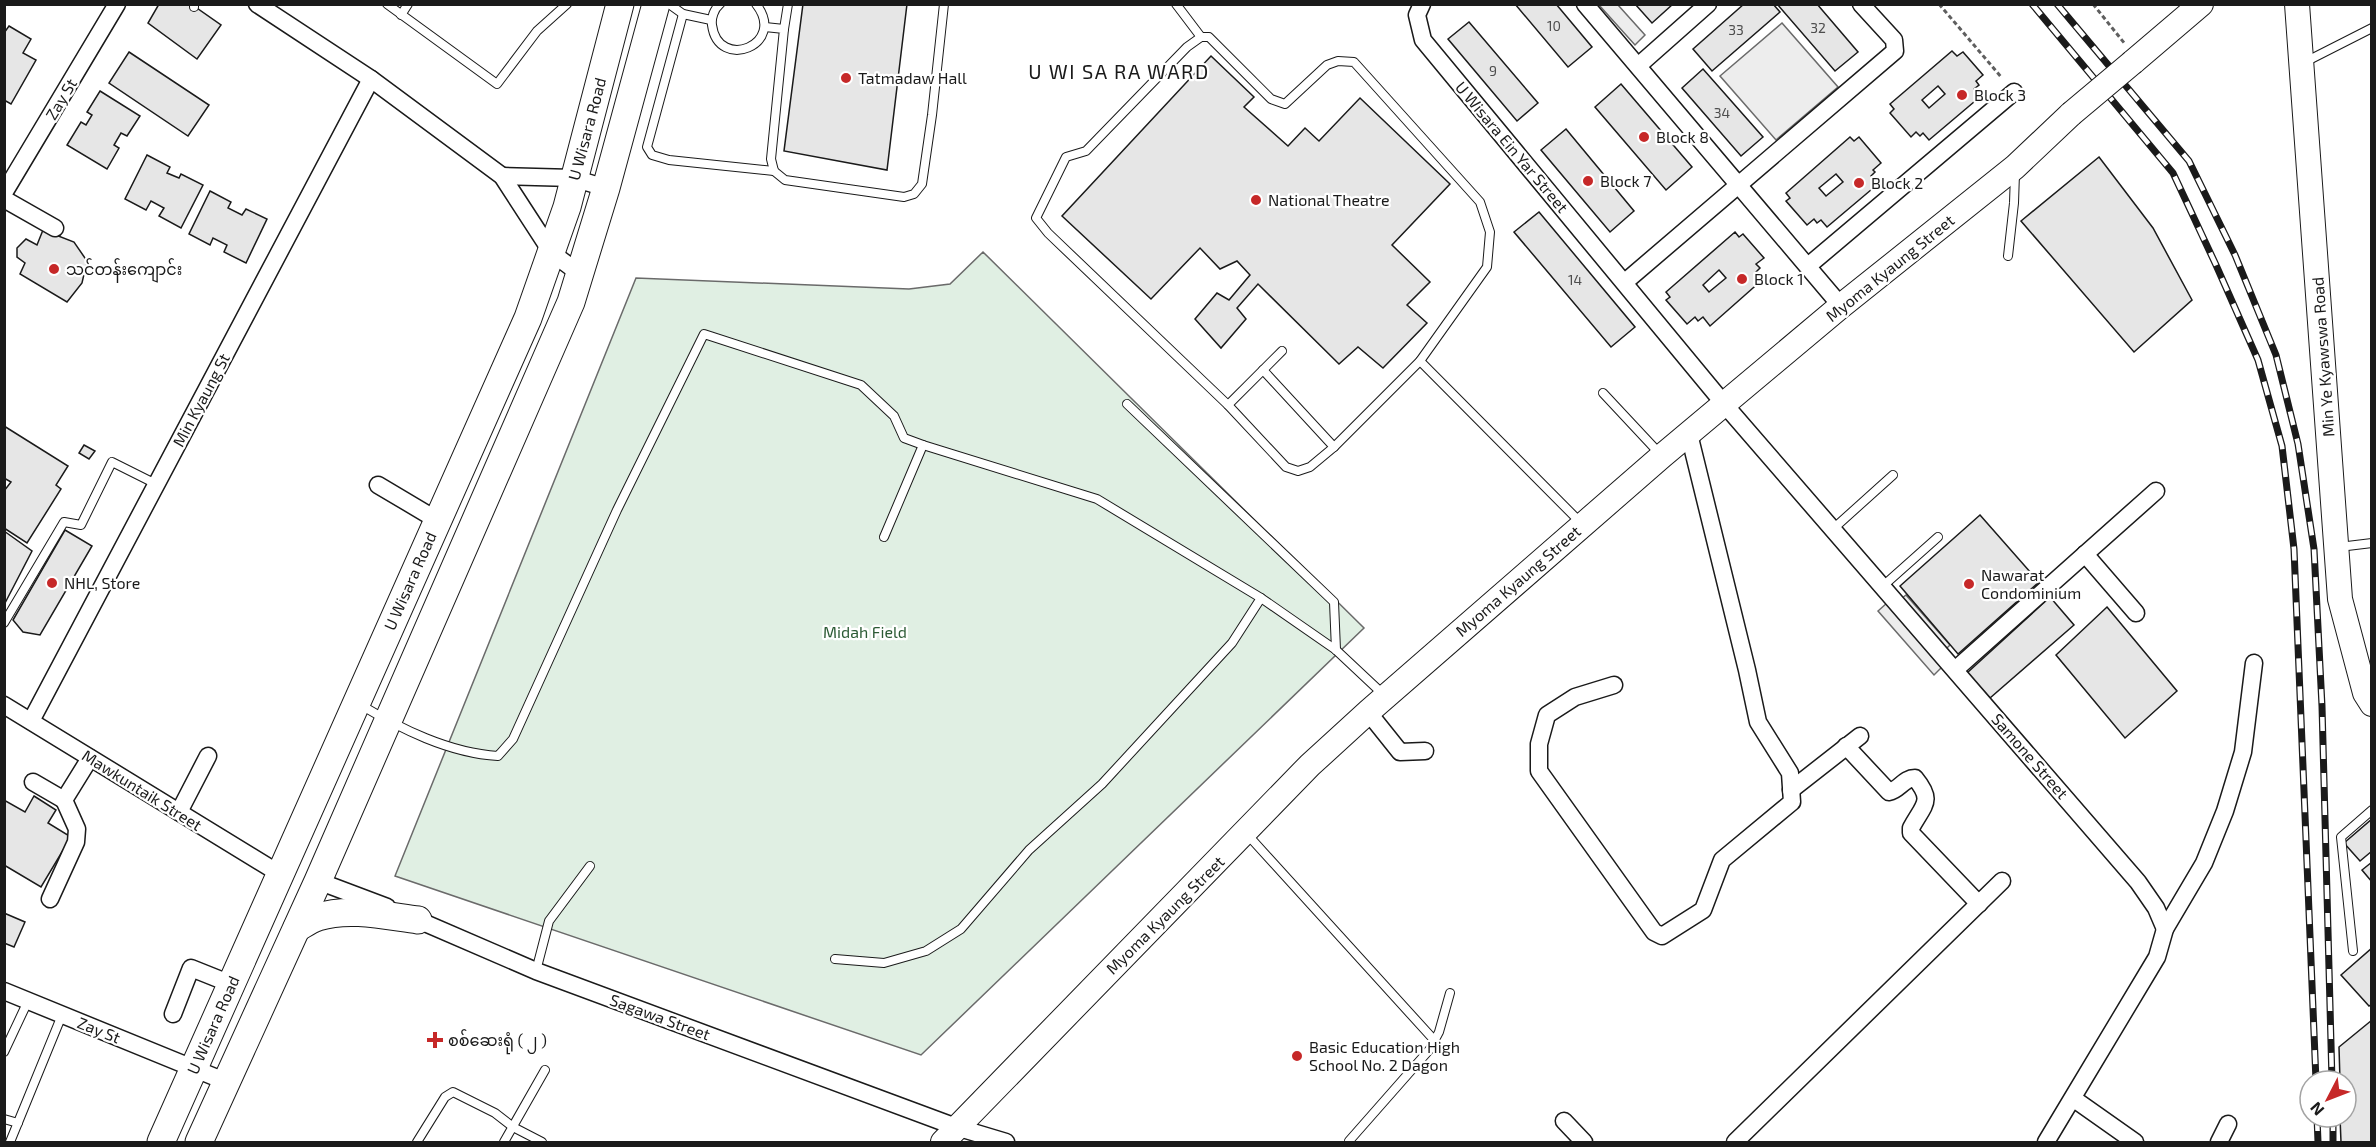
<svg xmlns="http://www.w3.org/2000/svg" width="2376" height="1147" font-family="'Exo 2','Noto Sans Myanmar',sans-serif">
	<rect width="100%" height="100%" fill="#fff"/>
	<!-- green -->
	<polygon fill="#e0efe3" stroke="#6a6a6a" stroke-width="1.5" points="983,252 1364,628 921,1055 395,876 636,278 909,289 950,284"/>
	<!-- parking -->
	<g fill="#ededed" stroke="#6a6a6a" stroke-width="1.5">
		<polygon points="1599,5 1618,5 1645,35 1635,45"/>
		<polygon points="1782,23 1838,87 1776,140 1720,76"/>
		<polygon points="1906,595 1950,645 1945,650 1901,599"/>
		<polygon points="1887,603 1942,667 1934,675 1878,611"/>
	</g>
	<!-- building -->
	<g fill="#e6e6e6" stroke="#1a1a1a" stroke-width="1.5" fill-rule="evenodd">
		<polygon points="159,4 191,4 221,25 197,59 148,23"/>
		<polygon points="803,4 907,4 887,170 784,151"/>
		<polygon points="1515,4 1556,4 1592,47 1568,67"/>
		<polygon points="1635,4 1673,4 1652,23"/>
		<polygon points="1744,4 1773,4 1780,12 1712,71 1693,49"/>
		<polygon points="1777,4 1817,4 1858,52 1835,71"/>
		<polygon points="1469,22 1538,103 1517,121 1448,39"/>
		<polygon points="9,26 31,39 23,53 36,60 11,104 4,100 4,33"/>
		<path d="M1952,51l5,5 6,-4 20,23 -7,6 3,4 -5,4 7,7 -52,44 -6,-7 -3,3 -4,-4 -5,5 -21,-24 4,-4 -4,-5zM1938,86l7,8 -16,14 -7,-8z"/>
		<polygon points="129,52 209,105 188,136 109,83"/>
		<polygon points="1211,56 1254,97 1244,107 1288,146 1305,128 1319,141 1360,98 1450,184 1392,245 1430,282 1407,305 1427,323 1383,368 1358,347 1339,364 1258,284 1237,308 1246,319 1221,348 1195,319 1217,293 1229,300 1250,275 1237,261 1220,269 1200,248 1151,299 1062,216"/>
		<polygon points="1703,69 1763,137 1741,156 1682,88"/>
		<polygon points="1621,84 1692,167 1666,190 1595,107"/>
		<polygon points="100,91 140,116 127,136 121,133 114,145 119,148 107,169 67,145 81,122 86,125 92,115 87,112"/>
		<polygon points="1566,129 1634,211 1610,232 1541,150"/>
		<path d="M1850,137l4,4 5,-4 22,26 -8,7 2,2 -4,4 7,8 -51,43 -6,-7 -4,3 -3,-4 -7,6 -21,-24 4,-3 -4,-5zM1836,174l7,8 -17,14 -7,-8z"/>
		<polygon points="147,155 170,167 167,173 179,178 181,174 203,185 181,228 159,216 164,208 151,201 146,210 125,199"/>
		<polygon points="2099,157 2153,228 2192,300 2134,352 2021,221"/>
		<polygon points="210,191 231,202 228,208 242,215 246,209 267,219 246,263 224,252 227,245 213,238 210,245 189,234"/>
		<polygon points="1539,212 1635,327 1611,347 1514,232"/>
		<polygon points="43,230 74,242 87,261 82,283 67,302 20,274 25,263 17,257 17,248 26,239 37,245"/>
		<path d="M1735,232l4,5 4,-3 21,24 -8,6 4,4 -5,5 7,7 -52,46 -7,-9 -5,4 -3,-4 -8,7 -21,-24 4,-3 -4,-5zM1719,270l7,8 -17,14 -6,-7z"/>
		<polygon points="4,426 68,466 56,485 61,489 27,543 4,528 4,491 11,482 4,478"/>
		<polygon points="84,445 95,451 89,459 79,453"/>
		<polygon points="1980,515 2039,582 1958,654 1900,586"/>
		<polygon points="65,530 92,546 40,635 23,632 13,620"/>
		<polygon points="4,531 32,551 4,605"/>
		<polygon points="2050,597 2074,625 1990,698 1967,673"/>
		<polygon points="2107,607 2177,691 2125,738 2056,655"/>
		<polygon points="34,796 56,810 48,823 71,837 41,887 4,865 4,800 25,812"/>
		<polygon points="2372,819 2372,851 2360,861 2344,843"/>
		<polygon points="2372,862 2372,882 2362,870"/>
		<polygon points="4,913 25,922 14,947 4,943"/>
		<polygon points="2372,948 2372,1004 2369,1006 2341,975"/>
		<polygon points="2372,1020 2372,1142 2341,1142 2340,1117 2346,1117 2346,1081 2340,1081 2339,1047"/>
	</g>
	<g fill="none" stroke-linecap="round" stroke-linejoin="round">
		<!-- lane casing -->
		<g stroke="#1a1a1a" stroke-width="10">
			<g id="lane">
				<polyline points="387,4 497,84 537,31 567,4"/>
				<polyline points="669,4 683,14 711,20"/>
				<path d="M720,4c-6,5 -9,14 -8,21 6,47 76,20 44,-21"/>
				<polyline points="1176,4 1201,37"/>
				<polyline points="194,7 194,4"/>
				<polyline points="683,14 647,147 652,155 669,160 774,171"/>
				<polyline points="401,15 408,4"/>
				<polyline points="765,27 784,29 771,159 774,171 785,180 904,197 914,194 922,184 932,115 944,4"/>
				<polyline points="784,29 788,4"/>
				<polygon points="1201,37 1209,37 1271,99 1285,104 1327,65 1338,61 1354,62 1480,202 1490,232 1487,267 1420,361 1334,447 1310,467 1298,471 1286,467 1228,405 1048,233 1036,218 1066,157 1086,151 1187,47"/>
				<polyline points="2305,62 2372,28"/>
				<polyline points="2008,256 2014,203 2015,173"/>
				<polyline points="1420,361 1582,524"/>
				<polyline points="1263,370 1334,447"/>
				<polyline points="1603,393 1660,454"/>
				<polyline points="1127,404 1334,602 1336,650"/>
				<polyline points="1228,405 1282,351"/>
				<polyline points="923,445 1097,499 1261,598 1336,650 1385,696"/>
				<polyline points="1833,529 1893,475"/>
				<polyline points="2339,547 2372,543"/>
				<polyline points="1883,586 1938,537"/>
				<polyline points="4,623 64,522 81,525 112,462 156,484"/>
				<path d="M359,704c42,25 90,49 139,52l15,-17 104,-229 87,-176 157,51 33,31 10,22 19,7 -39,92"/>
				<polyline points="1246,833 1435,1041"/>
				<polyline points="2353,951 2341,837 2372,810"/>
				<polyline points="835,959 884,963 926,951 961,929 1029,850 1102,784 1232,643 1261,598"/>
				<polyline points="536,971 549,921 590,866"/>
				<polyline points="4,1052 28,1001"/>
				<polyline points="4,1119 18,1123"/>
				<polyline points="1349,1141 1430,1049 1439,1032 1450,993"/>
				<polyline points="10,1142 62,1015"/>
				<polyline points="417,1142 445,1097 453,1092 495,1113 513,1127 542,1142"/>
				<polyline points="504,1142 545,1070"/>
			</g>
		</g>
		<!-- street casing -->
		<g stroke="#1a1a1a" stroke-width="19">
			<g id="street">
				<polyline points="257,4 371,79 502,176 552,253 580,274"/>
				<polyline points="1422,4 1417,15 1423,40 1725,405 2138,882 2156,908 2165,929"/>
				<polyline points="1585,4 1841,306"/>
				<polyline points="1638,66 1708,4"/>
				<polyline points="502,176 573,178 606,188"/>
				<polyline points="4,193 117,4"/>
				<polyline points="4,199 55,228"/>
				<polyline points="1808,266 2014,92"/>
				<polyline points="1625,282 1895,51 1894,40 1861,4"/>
				<polyline points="378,485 437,520"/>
				<polyline points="2085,554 2136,613"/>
				<polyline points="1956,669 2156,491"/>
				<polyline points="1614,685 1575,697 1547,715 1539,744 1539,771 1654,932 1662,936 1703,910 1722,860 1792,802 1790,773 1758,722 1747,670 1689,434"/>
				<polyline points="4,705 280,874"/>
				<polyline points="1368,712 1400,752 1425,751"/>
				<polyline points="31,721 371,79"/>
				<path d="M1846,746l43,46c10,-2 15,-14 26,-14 19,23 9,26 -4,50v5l68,71"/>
				<polyline points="33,782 64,800"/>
				<polyline points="1791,790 1860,736"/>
				<polyline points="179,812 208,756"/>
				<polyline points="318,881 387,907"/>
				<polyline points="50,899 76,842 77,829 64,800 90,758"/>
				<polyline points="411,917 536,971 956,1127 1006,1142"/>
				<polyline points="4,991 227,1082"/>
				<polyline points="173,1014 191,968 231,984"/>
				<polyline points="2074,1099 2135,1142"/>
				<polyline points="1564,1121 1584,1142"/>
				<polyline points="1735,1142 2002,881"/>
				<polyline points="2046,1142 2157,957 2165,929 2204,863 2225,811 2243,752 2254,663"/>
				<polyline points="2219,1142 2228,1124"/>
			</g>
		</g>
		<!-- secondary casing -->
		<g stroke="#1a1a1a" stroke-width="26">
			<g id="secondary">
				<polyline points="2297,4 2340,599 2365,693 2372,704"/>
				<polyline points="2133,62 2201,4"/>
				<polyline points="943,1142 1310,765 1368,712 1662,456 1841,306 2015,167 2071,114"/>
			</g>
		</g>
		<!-- primary casing -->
		<g stroke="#1a1a1a" stroke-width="29">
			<g id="primary">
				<path d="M297,928c7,-4 14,-9 21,-11 31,-10 69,-1 100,3"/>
				<polyline points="161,1142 528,318 567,207 620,4"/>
				<polyline points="199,1142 318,881 571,302 606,188 656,4"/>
			</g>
		</g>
		<!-- path -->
		<g stroke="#5f5f5f" stroke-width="3" stroke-dasharray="4.5 3" stroke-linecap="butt">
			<polyline points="1939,4 2002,78"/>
			<polyline points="2093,4 2125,44"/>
		</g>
		<!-- lane -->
		<use href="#lane" stroke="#fff" stroke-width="8"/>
		<!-- street -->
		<use href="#street" stroke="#fff" stroke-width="16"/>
		<!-- secondary -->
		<use href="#secondary" stroke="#fff" stroke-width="24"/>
		<!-- primary -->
		<use href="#primary" stroke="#fff" stroke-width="27"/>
		<!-- rail casing -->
		<g stroke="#1a1a1a" stroke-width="7">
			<g id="rail">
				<polyline points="2032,4 2173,173 2216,265 2258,360 2282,446 2294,549 2316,1081"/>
				<polyline points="2057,4 2189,161 2235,255 2276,355 2298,444 2314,549 2322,706 2332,1081"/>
				<polyline points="2317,1117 2318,1142"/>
				<polyline points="2333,1117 2333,1142"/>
			</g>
		</g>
		<!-- rail -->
		<use href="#rail" stroke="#fff" stroke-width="4.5" stroke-dasharray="14" stroke-linecap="butt"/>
		<!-- secondary-bridge casing -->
		<g stroke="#1a1a1a" stroke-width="26" stroke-linecap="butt">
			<polyline id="secondary-bridge" points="2071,114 2133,62"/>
		</g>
		<!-- secondary-bridge -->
		<use href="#secondary-bridge" stroke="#fff" stroke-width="24"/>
	</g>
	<!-- markers -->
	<g fill="#c62828" stroke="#fff" stroke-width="2">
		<circle cx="846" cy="78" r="6"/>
		<circle cx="1962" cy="95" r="6"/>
		<circle cx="1644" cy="137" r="6"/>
		<circle cx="1588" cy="181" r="6"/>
		<circle cx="1859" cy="183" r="6"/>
		<circle cx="1256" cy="200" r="6"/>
		<circle cx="54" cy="269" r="6"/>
		<circle cx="1742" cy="279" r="6"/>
		<circle cx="52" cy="583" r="6"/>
		<circle cx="1969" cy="584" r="6"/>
		<path d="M432 1031h6v6h6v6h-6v6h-6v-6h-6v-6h6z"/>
		<circle cx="1297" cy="1056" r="6"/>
	</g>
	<g text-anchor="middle" stroke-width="4.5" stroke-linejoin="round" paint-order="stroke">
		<!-- number labels -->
		<g font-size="14" fill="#4d4d4d">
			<text x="1554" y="31">10</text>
			<text x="1818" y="33">32</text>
			<text x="1736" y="35">33</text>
			<text x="1493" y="76">9</text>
			<text x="1722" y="118">34</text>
			<text x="1575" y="285">14</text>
		</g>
		<!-- poi labels -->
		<g font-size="16" fill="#1a1a1a" stroke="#fff" text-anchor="start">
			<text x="858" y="84">Tatmadaw Hall</text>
			<text x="1974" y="101">Block 3</text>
			<text x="1656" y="143">Block 8</text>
			<text x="1600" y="187">Block 7</text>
			<text x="1871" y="189">Block 2</text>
			<text x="1268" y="206">National Theatre</text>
			<text x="66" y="275">သင်တန်းကျောင်း</text>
			<text x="1754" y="285">Block 1</text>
			<text x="1981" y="581">Nawarat<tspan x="1981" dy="18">Condominium</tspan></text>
			<text x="64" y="589">NHL, Store</text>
			<text x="448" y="1046">စစ်ဆေးရုံ ( ၂ )</text>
			<text x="1309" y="1053">Basic Education High<tspan x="1309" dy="18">School No. 2 Dagon</tspan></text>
		</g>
		<!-- street labels -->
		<g font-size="16" fill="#1a1a1a" stroke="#fff">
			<text transform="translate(61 99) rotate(-59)" y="6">Zay St</text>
			<text transform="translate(587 129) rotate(-75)" y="6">U Wisara Road</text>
			<text transform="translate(1512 147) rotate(50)" y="6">U Wisara Ein Yar Street</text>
			<text transform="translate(1890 268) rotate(-39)" y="6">Myoma Kyaung Street</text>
			<text transform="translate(2323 357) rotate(-94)" y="6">Min Ye Kyawswa Road</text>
			<text transform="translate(201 400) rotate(-62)" y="6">Min Kyaung St</text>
			<text transform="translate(410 581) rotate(-66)" y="6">U Wisara Road</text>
			<text transform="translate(1518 581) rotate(-41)" y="6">Myoma Kyaung Street</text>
			<text transform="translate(2030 756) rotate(49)" y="6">Samone Street</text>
			<text transform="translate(142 790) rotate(32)" y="6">Mawkuntaik Street</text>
			<text transform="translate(1165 915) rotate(-45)" y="6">Myoma Kyaung Street</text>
			<text transform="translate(660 1017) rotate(20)" y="6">Sagawa Street</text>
			<text transform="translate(213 1025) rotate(-66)" y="6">U Wisara Road</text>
			<text transform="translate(99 1030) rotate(22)" y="6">Zay St</text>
		</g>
		<!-- park labels -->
		<g font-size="16" fill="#2b5a34" stroke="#fff">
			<text x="865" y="638">Midah Field</text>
		</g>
		<!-- quarter labels -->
		<g font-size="20" letter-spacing="1.5" fill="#1a1a1a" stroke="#fff">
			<text x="1119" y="79">U WI SA RA WARD</text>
		</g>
	</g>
	<!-- border -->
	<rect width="2376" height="1147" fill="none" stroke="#1a1a1a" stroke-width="12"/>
	<!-- north arrow -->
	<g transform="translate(2328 1099) rotate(228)"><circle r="28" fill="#ffffff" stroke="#a3a3a3" stroke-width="1.5"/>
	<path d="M0-4.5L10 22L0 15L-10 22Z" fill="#c62828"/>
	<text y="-9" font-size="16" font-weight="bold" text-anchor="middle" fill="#1a1a1a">N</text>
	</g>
</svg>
